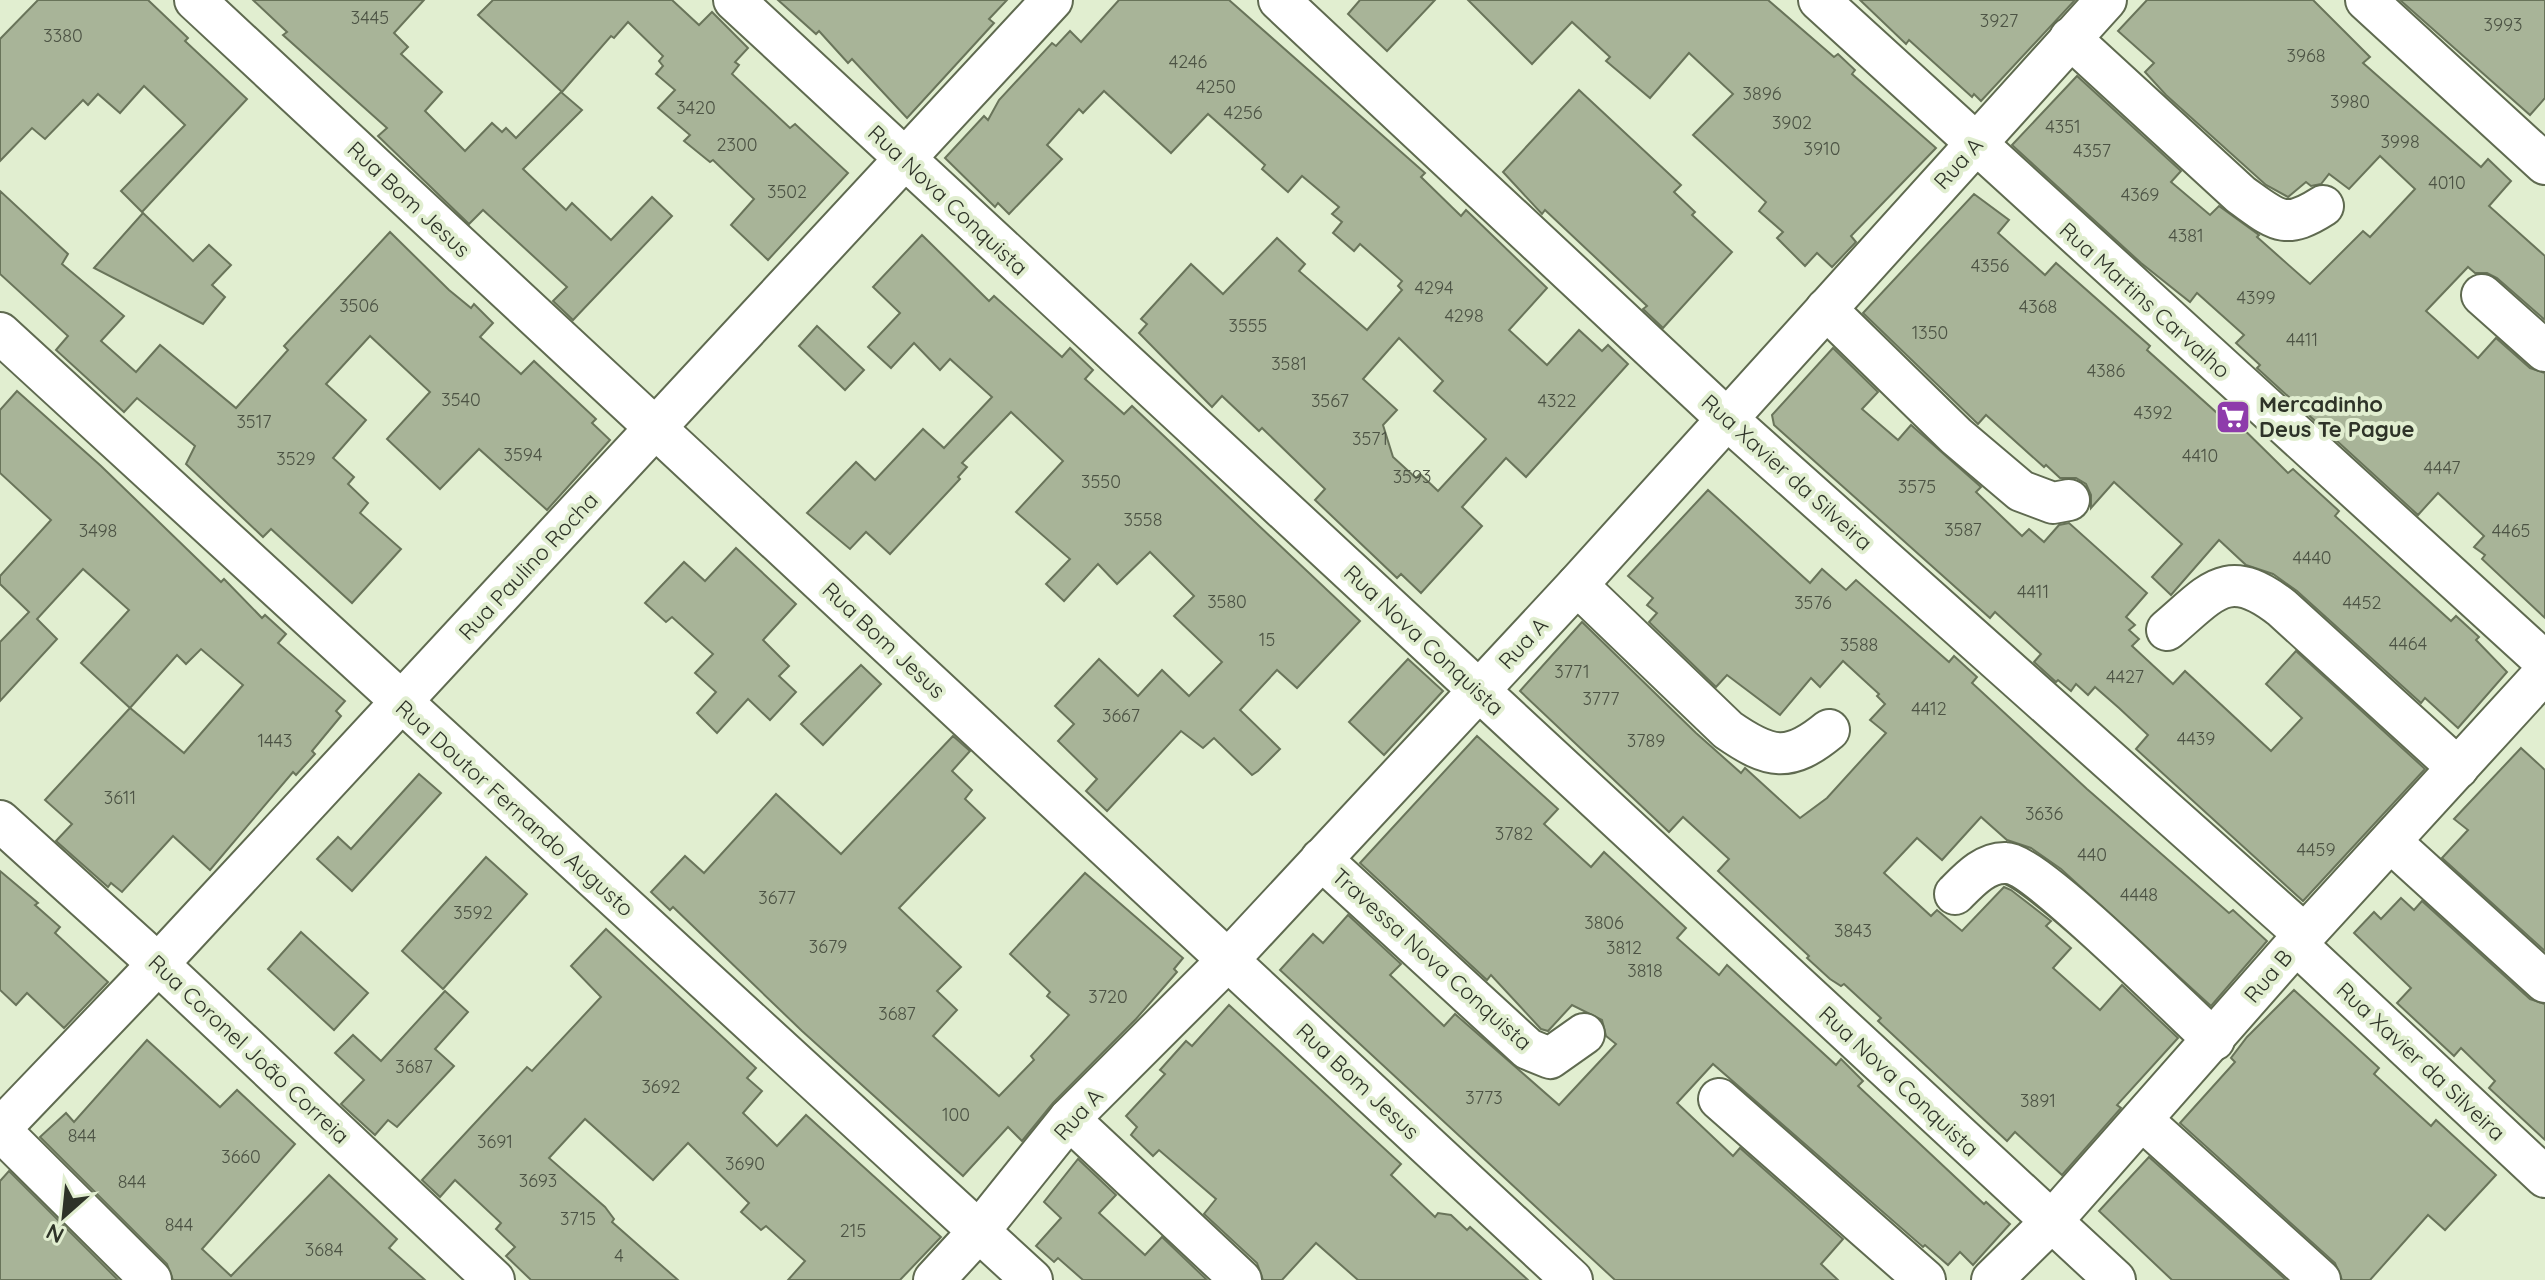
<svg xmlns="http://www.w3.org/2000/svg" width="2545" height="1280" font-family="Quicksand,sans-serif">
	<rect width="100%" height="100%" fill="#e1eed0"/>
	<!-- building -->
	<g fill="#a8b498" stroke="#69745a" stroke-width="2" fill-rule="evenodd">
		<polygon points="38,0 148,0 188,38 185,41 247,99 142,212 121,191 185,125 144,86 120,113 98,94 88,105 83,100 45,139 32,128 0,161 0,39"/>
		<polygon points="253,0 424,0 394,33 408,47 401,54 442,92 425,111 465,151 492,123 502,132 506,128 516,138 561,92 582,110 523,169 566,210 572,203 611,240 652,197 672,216 573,320 553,301 567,287 483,210 469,224 378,136 387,128 283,35 287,32"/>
		<polygon points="493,0 672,0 699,25 712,12 748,48 735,62 739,65 732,74 790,128 795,124 848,173 768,260 731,225 754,199 713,160 710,162 684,141 690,135 658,108 675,90 656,74 663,66 659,61 663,56 628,22 614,38 611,36 562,92 478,15"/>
		<polygon points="778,0 1007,0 989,19 994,23 907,118 852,59 848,63 819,31 816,34"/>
		<path d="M1119,0h110l196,173 -4,4 40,39 5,-6 81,78 -38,42 38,35 32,-35 23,21 6,-6 20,19 -102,113 -20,-19 -44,49 20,19 -61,67 -20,-19 -4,4 -82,-78 10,-11 -63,-61 -3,3 -37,-35 -10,11 -73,-74 8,-9 -6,-5 50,-55 32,30 54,-56 28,26 -6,7 68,59 35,-40 -4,-4 4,-5 -42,-37 -6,7 -21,-18 9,-11 -10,-8 7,-7 -37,-31 -14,16 -26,-23 3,-4 -57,-51 -37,39 -67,-62 -21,22 -4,-4 -32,36 15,14 -53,55 -11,-11 -3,4 -50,-49 39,-42 4,4 11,-20 53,-57 4,3 14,-15 11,11zM1399,338l44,43 -9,10 52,48 -48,52 -18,-17 -4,4 -23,-21 -10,-32 14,-15 -34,-31z"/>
		<polygon points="1360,0 1435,0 1387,51 1348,14"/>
		<polygon points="1468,0 1768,0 1834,57 1838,54 1855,70 1852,74 1936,148 1851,236 1856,242 1832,267 1817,253 1805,266 1777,238 1783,232 1759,211 1766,202 1693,135 1733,94 1689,53 1650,98 1606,61 1610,57 1572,22 1532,64"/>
		<polygon points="1860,0 2075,0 1981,101 1974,94 1972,97 1909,40 1906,44"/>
		<polygon points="2147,0 2313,0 2370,57 2363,63 2481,167 2488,159 2511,181 2489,206 2545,256 2545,320 2497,278 2487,273 2475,273 2468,267 2426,311 2478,358 2496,338 2530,368 2545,373 2545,618 2482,559 2485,555 2474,547 2484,536 2438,493 2418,515 2257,368 2260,365 2236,343 2244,335 2197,293 2190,302 2141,263 2012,145 2077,76 2181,171 2171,182 2210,215 2219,206 2259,235 2257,237 2310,284 2363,231 2370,237 2415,189 2380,156 2349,189 2329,174 2321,184 2311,186 2306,182 2288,197 2266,185 2166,95 2145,72 2154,63 2118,31"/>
		<polygon points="2400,0 2545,0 2545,98 2530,115"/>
		<polygon points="1579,90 1681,185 1674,192 1695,212 1692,215 1732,252 1663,328 1643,309 1647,306 1545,210 1542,214 1503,172"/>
		<polygon points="0,191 68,254 62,264 124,316 101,341 136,372 160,345 236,408 288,350 284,346 390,232 449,290 471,308 474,304 493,323 480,337 521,374 534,361 596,419 592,423 610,440 547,510 479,449 440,489 387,439 430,392 370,336 326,384 366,420 333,458 354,477 348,484 368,503 360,513 401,549 352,603 271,529 263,537 186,464 195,446 137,398 124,412 56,350 68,336 0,274"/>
		<polygon points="1974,194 2009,220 1998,233 2045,275 2056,263 2150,346 2147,350 2216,412 2221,407 2288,473 2293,469 2339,511 2335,516 2451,621 2456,616 2479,637 2476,640 2507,672 2458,728 2425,698 2421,703 2297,591 2273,574 2246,565 2219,540 2171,595 2152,577 2182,544 2114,482 2091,508 2091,495 2086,484 2076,478 2060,478 2046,465 2044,467 1986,415 1978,424 1863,313"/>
		<polygon points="143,213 193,261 209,245 231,265 212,285 225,297 203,324 94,268"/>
		<polygon points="922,235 989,301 994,296 1062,357 1070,348 1093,370 1085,379 1124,414 1132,406 1360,621 1297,688 1277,670 1240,710 1280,749 1258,771 1252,775 1214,738 1203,748 1181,731 1107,811 1086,791 1097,779 1058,741 1074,724 1055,706 1099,659 1138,696 1162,670 1189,696 1222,662 1174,616 1194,596 1150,552 1117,584 1098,564 1064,601 1046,584 1070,559 1016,512 1063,461 1011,412 962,463 967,467 958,477 960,479 890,554 866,532 850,549 807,513 856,462 875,480 923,429 944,448 992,397 950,359 940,370 914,343 891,368 868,347 900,313 873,287"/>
		<polygon points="817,326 864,370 845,390 799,346"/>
		<polygon points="1833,348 1878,392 1862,409 1898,440 1911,425 1981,487 1976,492 2022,536 2029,529 2044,542 2059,525 2069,523 2147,593 2126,617 2135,625 2129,630 2139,639 2132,646 2173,684 2185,671 2271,751 2302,718 2266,684 2296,651 2425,769 2303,901 2136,749 2148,735 2119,708 2095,687 2088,695 2076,684 2071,691 2058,680 2056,682 2034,662 2041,654 1995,612 1990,618 1774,425 1772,415"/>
		<polygon points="17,391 101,466 221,582 224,579 262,618 265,615 286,634 278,643 345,701 336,711 341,716 312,751 315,754 296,775 293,772 210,870 173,836 122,892 111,883 108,887 56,841 72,824 45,800 130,708 184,753 243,685 201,649 186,664 177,655 130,708 81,663 129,610 83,569 37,619 57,639 0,701 0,642 29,612 0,584 0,576 51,520 0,473 0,410"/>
		<polygon points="1708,490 1810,583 1822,569 1846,590 1856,580 1949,662 1954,656 1977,677 1972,683 2087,789 2229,913 2233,910 2267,941 2211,1006 2061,869 2031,848 2007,840 1981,817 1942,860 1917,838 1884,873 1931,916 1937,910 1962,931 2004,887 2011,890 2051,921 2046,926 2071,948 2053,968 2100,1010 2122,985 2178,1038 2117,1105 2121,1108 2062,1175 2015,1132 2007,1141 1878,1021 1881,1018 1844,984 1841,986 1830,979 1807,958 1809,956 1718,871 1729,859 1683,817 1669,832 1520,691 1582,622 1696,733 1741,773 1745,768 1800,818 1827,798 1886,733 1870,720 1885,704 1877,696 1879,694 1843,661 1820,687 1811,678 1780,715 1727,675 1716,687 1649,622 1657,613 1647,605 1653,598 1628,576"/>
		<polygon points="736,548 796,604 763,640 789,666 779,676 796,692 770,720 748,699 717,733 697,713 716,692 695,673 713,654 672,617 666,622 645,603 684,562 705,581"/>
		<polygon points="1408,659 1443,691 1384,755 1349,722"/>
		<polygon points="861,665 881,684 823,745 801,724"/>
		<polygon points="953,736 970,751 952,771 972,790 965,799 985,818 899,908 961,967 937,991 957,1010 933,1036 999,1096 1034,1060 1031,1056 1069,1015 1047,996 1050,992 1010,954 1085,873 1183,958 1174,969 1177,972 1136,1019 1053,1103 1022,1141 1008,1127 963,1176 802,1031 673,907 670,910 651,892 685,856 704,873 776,794 841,854"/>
		<polygon points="1477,736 1558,809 1544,824 1591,867 1604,852 1686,928 1677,938 1719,975 1727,965 1836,1065 1841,1059 1863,1081 1858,1086 1984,1204 1986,1202 2010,1224 1973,1265 1960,1252 1948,1265 1925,1245 1923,1247 1713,1064 1677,1103 1733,1156 1740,1148 1843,1239 1821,1264 1838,1280 1615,1280 1280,970 1313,934 1323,943 1348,915 1401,964 1390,975 1444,1026 1455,1014 1559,1105 1616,1044 1606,1036 1602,1020 1572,1005 1548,1031 1541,1029 1491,975 1487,980 1360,863"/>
		<polygon points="2521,748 2545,770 2545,951 2442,858 2468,830 2454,819"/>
		<polygon points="419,774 441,793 352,891 317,859 338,837 351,849"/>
		<polygon points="486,857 527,894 443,989 402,951"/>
		<polygon points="0,871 38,903 35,905 60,927 55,933 108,982 64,1028 27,993 16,1005 0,990"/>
		<polygon points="2401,898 2414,910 2422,901 2530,999 2545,1004 2545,1140 2489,1088 2495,1081 2461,1048 2454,1056 2397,1003 2411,988 2354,933 2374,912 2381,919"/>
		<polygon points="606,929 756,1068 747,1078 762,1091 743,1113 777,1146 806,1115 941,1237 900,1280 788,1280 805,1261 766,1226 761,1230 741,1212 749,1203 688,1143 653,1180 585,1119 549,1158 605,1207 614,1219 612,1222 678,1280 531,1280 506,1256 515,1247 496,1229 501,1223 455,1180 440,1197 422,1180 527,1067 532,1071 601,997 571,966"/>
		<polygon points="301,932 368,993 334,1030 268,969"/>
		<polygon points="2294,990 2379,1068 2374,1074 2431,1126 2436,1120 2496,1175 2445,1230 2428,1215 2370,1280 2342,1280 2335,1263 2180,1123 2235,1062 2231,1058 2247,1037"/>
		<polygon points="445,991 468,1012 435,1049 454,1066 397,1127 388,1120 375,1135 341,1104 364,1080 335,1053 353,1035 381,1061"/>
		<polygon points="1229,1005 1401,1164 1391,1175 1435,1217 1438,1213 1451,1215 1467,1230 1470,1227 1528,1280 1358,1280 1316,1243 1282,1280 1263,1280 1257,1263 1204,1214 1216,1199 1159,1150 1153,1156 1131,1135 1137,1127 1126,1116 1165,1074 1160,1070 1186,1041 1192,1046"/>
		<polygon points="147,1040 220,1107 237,1090 295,1144 202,1249 231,1276 329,1175 397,1239 389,1248 425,1280 173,1280 167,1264 40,1137 66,1113 74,1122"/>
		<polygon points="2149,1157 2286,1280 2172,1280 2099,1211"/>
		<polygon points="1078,1159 1116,1195 1099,1213 1145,1255 1162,1237 1207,1280 1083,1280 1058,1258 1054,1262 1036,1246 1061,1218 1044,1202"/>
		<polygon points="9,1171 118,1280 0,1280 0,1181"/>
	</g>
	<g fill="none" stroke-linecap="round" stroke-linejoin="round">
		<!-- minor casing -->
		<g stroke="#5f6a50" stroke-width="44">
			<g id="minor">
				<polyline points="195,0 1572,1280"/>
				<polyline points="734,0 2115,1280"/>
				<polyline points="1279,0 1727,419 2305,935"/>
				<polyline points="1819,0 2545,662"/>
				<polyline points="2366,0 2545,164"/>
				<path d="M2070,38l171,157c35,25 43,36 82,11"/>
				<polyline points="2482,295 2545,351"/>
				<polyline points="1826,309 1956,436 2021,491 2053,503 2069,500"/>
				<polyline points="0,333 1032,1280"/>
				<path d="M1577,585l151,145c42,29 61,33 101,0"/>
				<path d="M2167,630c45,-38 60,-65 115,-22l176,160"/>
				<polyline points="0,821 158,964 494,1280"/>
				<polyline points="2392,843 2545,982"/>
				<polyline points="1321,859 1528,1049 1550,1058 1584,1034"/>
				<path d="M1955,894c14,-14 30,-32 51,-31 29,0 177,149 208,177"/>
				<polyline points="2296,944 2545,1177"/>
				<polyline points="1719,1099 1925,1280"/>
				<polyline points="1069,1119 1241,1280"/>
				<polyline points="2142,1120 2320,1280"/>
				<polyline points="0,1129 158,964 1052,0"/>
				<polyline points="0,1130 151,1280"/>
				<polyline points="934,1280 979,1231 1069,1119 1228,960 1577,585 2106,0"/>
				<polyline points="1992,1280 2051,1222 2296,944 2545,672"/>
			</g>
		</g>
		<!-- minor -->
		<use href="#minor" stroke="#fff" stroke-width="40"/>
	</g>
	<!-- icons -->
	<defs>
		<g id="supermarket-square" transform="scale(1.8)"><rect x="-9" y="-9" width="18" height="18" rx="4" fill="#8e3cab" stroke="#e1eed0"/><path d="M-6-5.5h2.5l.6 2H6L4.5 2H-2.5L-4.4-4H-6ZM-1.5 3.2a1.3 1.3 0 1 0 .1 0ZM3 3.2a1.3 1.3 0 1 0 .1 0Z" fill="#fff"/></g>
	</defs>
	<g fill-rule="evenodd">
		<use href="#supermarket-square" x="2233" y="417"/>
	</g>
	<g text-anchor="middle" stroke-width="8" stroke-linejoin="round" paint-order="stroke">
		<!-- number labels -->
		<g font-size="18" fill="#4c5344">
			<text x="370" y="24">3445</text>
			<text x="1999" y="27">3927</text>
			<text x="2503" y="31">3993</text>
			<text x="63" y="42">3380</text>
			<text x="2306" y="62">3968</text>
			<text x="1188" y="68">4246</text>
			<text x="1216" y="93">4250</text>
			<text x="1762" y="100">3896</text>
			<text x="2350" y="108">3980</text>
			<text x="696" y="114">3420</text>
			<text x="1243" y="119">4256</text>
			<text x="1792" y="129">3902</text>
			<text x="2063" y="133">4351</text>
			<text x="2400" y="148">3998</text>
			<text x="737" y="151">2300</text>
			<text x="1822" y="155">3910</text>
			<text x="2092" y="157">4357</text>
			<text x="2447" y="189">4010</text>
			<text x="787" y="198">3502</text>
			<text x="2140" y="201">4369</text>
			<text x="2186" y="242">4381</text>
			<text x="1990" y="272">4356</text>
			<text x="1434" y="294">4294</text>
			<text x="2256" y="304">4399</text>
			<text x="359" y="312">3506</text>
			<text x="2038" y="313">4368</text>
			<text x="1464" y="322">4298</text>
			<text x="1248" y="332">3555</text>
			<text x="1930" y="339">1350</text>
			<text x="2302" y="346">4411</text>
			<text x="1289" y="370">3581</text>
			<text x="2106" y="377">4386</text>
			<text x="461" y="406">3540</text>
			<text x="1330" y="407">3567</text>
			<text x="1557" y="407">4322</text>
			<text x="2153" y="419">4392</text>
			<text x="254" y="428">3517</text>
			<text x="1370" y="445">3571</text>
			<text x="523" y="461">3594</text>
			<text x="2200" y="462">4410</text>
			<text x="296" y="465">3529</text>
			<text x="2442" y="474">4447</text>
			<text x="1412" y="483">3593</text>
			<text x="1101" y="488">3550</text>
			<text x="1917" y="493">3575</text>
			<text x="1143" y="526">3558</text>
			<text x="1963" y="536">3587</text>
			<text x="98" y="537">3498</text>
			<text x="2511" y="537">4465</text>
			<text x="2312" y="564">4440</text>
			<text x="2033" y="598">4411</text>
			<text x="1227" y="608">3580</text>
			<text x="1813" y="609">3576</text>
			<text x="2362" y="609">4452</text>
			<text x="1267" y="646">15</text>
			<text x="2408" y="650">4464</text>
			<text x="1859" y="651">3588</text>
			<text x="1572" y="678">3771</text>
			<text x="2125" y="683">4427</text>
			<text x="1601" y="705">3777</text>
			<text x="1929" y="715">4412</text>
			<text x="1121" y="722">3667</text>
			<text x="2196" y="745">4439</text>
			<text x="275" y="747">1443</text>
			<text x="1646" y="747">3789</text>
			<text x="120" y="804">3611</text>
			<text x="2044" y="820">3636</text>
			<text x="1514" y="840">3782</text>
			<text x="2316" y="856">4459</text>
			<text x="2092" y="861">440</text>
			<text x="2139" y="901">4448</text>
			<text x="777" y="904">3677</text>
			<text x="473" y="919">3592</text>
			<text x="1604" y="929">3806</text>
			<text x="1853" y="937">3843</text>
			<text x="828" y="953">3679</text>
			<text x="1624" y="954">3812</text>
			<text x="1645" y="977">3818</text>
			<text x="1108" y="1003">3720</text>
			<text x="897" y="1020">3687</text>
			<text x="414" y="1073">3687</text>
			<text x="661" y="1093">3692</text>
			<text x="1484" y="1104">3773</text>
			<text x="2038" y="1107">3891</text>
			<text x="956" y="1121">100</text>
			<text x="82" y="1142">844</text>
			<text x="495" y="1148">3691</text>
			<text x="241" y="1163">3660</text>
			<text x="745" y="1170">3690</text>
			<text x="538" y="1187">3693</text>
			<text x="132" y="1188">844</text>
			<text x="578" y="1225">3715</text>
			<text x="179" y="1231">844</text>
			<text x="853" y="1237">215</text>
			<text x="324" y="1256">3684</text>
			<text x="619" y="1262">4</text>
		</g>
		<!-- street labels -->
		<g font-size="22" fill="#2e3328" stroke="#e1eed0">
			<text transform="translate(1958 163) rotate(-48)" y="8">Rua A</text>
			<text transform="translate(409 199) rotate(43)" y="8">Rua Bom Jesus</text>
			<text transform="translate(948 200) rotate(43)" y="8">Rua Nova Conquista</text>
			<text transform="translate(2145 300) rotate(42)" y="8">Rua Martins Carvalho</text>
			<text transform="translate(1787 472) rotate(42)" y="8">Rua Xavier da Silveira</text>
			<text transform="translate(528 566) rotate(-47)" y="8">Rua Paulino Rocha</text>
			<text transform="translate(884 640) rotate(43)" y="8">Rua Bom Jesus</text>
			<text transform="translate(1424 640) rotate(43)" y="8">Rua Nova Conquista</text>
			<text transform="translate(1523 643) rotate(-47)" y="8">Rua A</text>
			<text transform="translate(515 808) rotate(42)" y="8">Rua Doutor Fernando Augusto</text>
			<text transform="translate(1432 959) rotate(42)" y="8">Travessa Nova Conquista</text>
			<text transform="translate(2268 976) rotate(-50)" y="8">Rua B</text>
			<text transform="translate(249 1049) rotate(43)" y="8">Rua Coronel João Correia</text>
			<text transform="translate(2421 1061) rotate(43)" y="8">Rua Xavier da Silveira</text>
			<text transform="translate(1358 1081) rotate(43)" y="8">Rua Bom Jesus</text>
			<text transform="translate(1899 1081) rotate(43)" y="8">Rua Nova Conquista</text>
			<text transform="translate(1078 1114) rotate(-48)" y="8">Rua A</text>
		</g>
		<!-- poi labels -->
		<g font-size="22" font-weight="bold" fill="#2e3328" stroke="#e1eed0" text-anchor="start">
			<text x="2259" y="412">Mercadinho<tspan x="2259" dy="25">Deus Te Pague</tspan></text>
		</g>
	</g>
	<!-- north arrow -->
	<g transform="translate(64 1216) rotate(207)" stroke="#e1eed0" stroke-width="6" paint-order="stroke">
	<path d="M0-6L14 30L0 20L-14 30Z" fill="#2e3328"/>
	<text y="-12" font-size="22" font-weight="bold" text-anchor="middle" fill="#2e3328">N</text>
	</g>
</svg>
